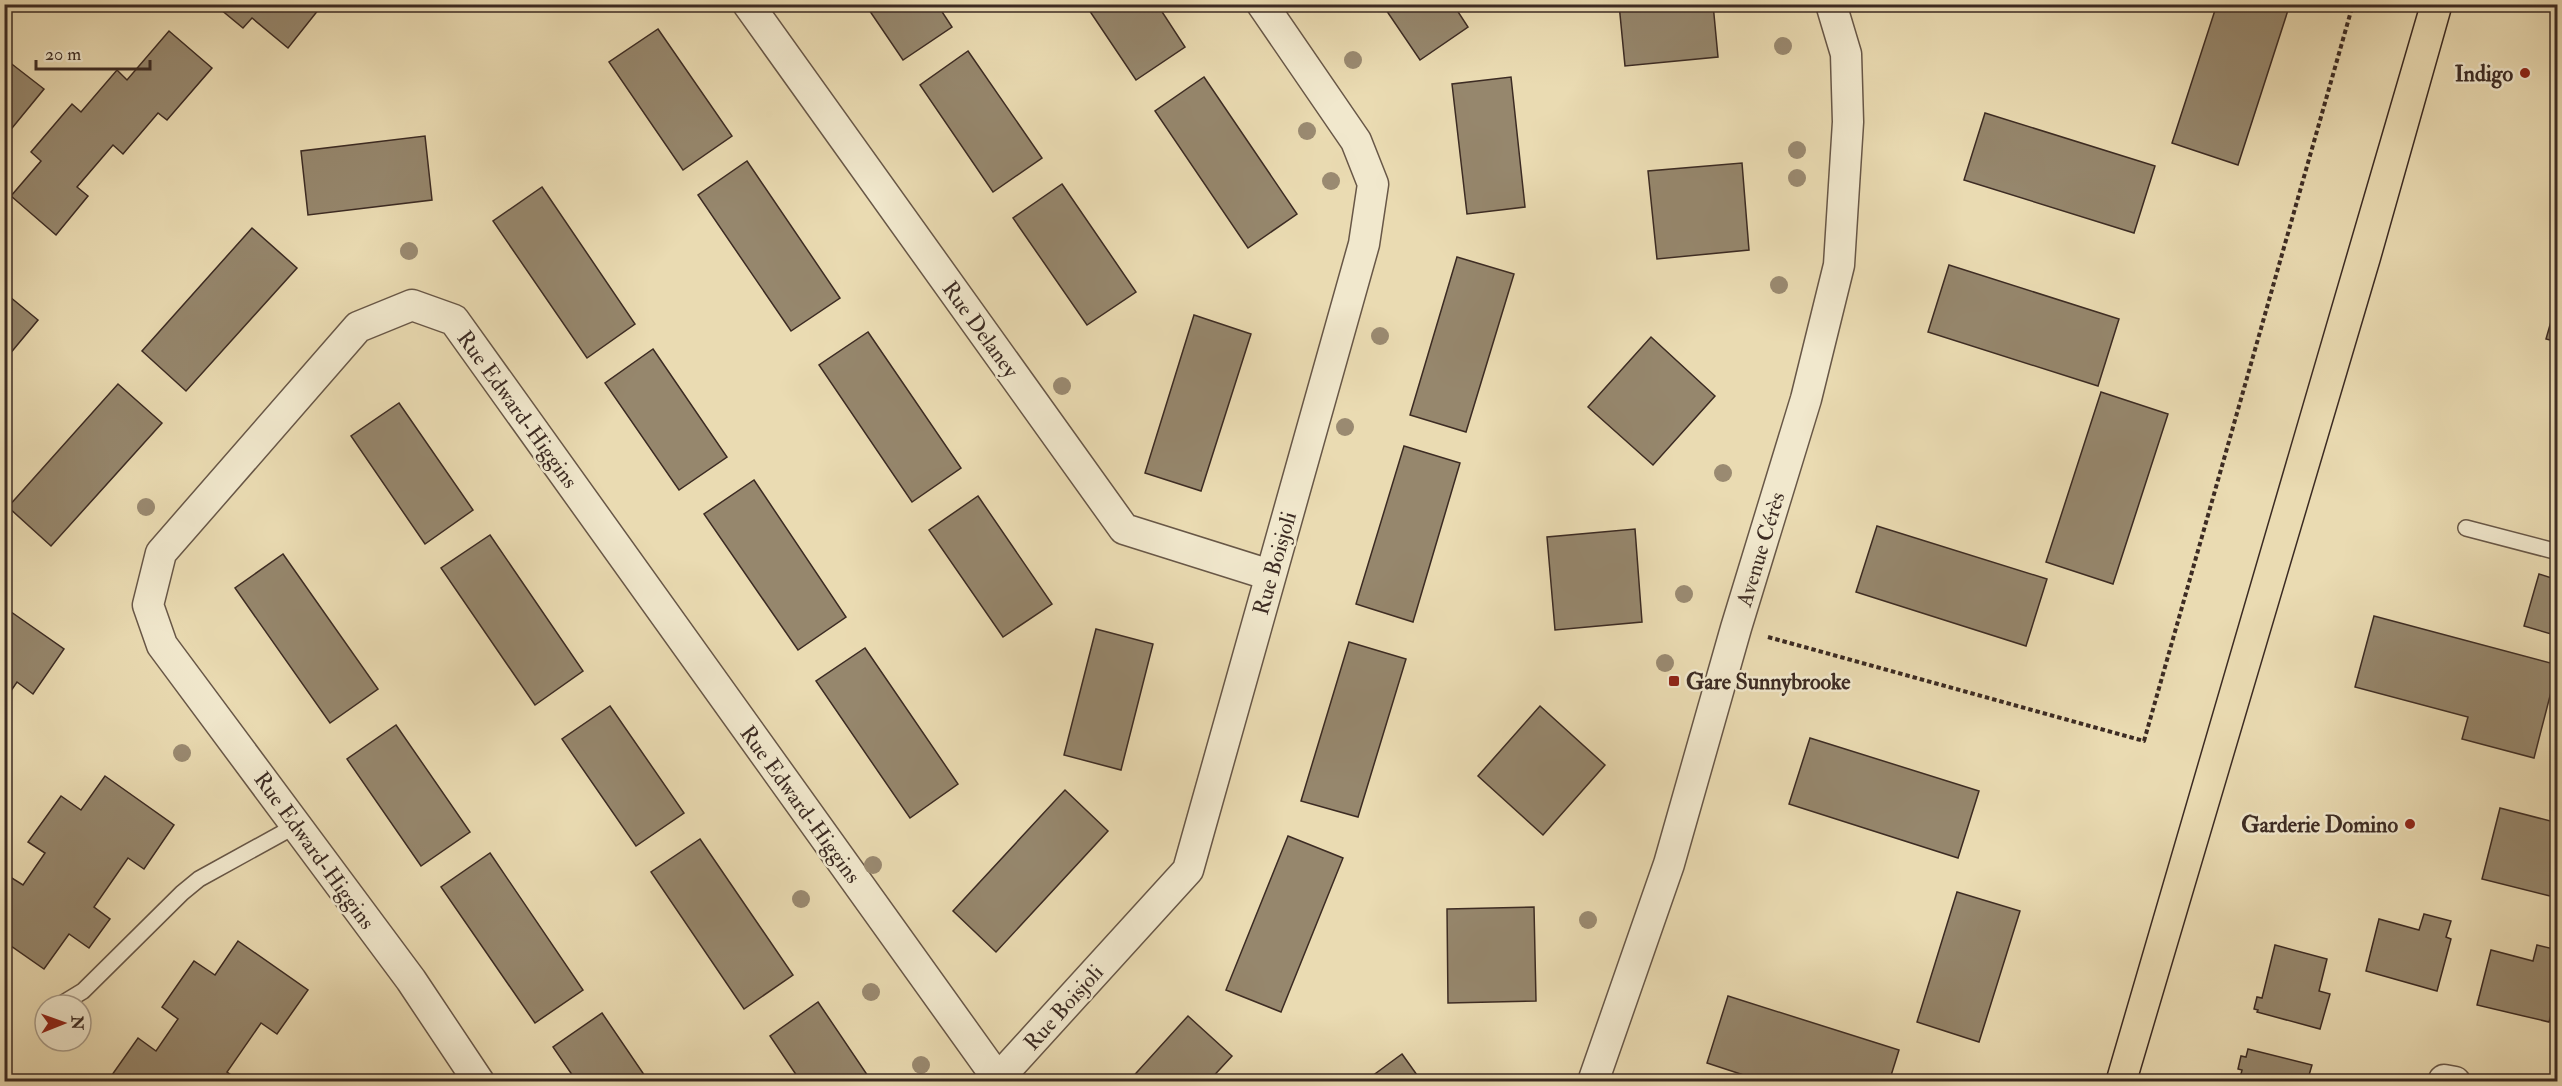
<svg xmlns="http://www.w3.org/2000/svg" width="2562" height="1086" font-family="'IM FELL Double Pica',serif">
	<rect width="100%" height="100%" fill="#eadbb2"/>
	<filter id="stains"><feTurbulence type="fractalNoise" baseFrequency=".00333" numOctaves="4"/><feColorMatrix values="0 0 0 0 .2 0 0 0 0 .09 0 0 0 0 .02 0 0 0 .5 -.17"/></filter>
	<radialGradient id="worn" r=".72"><stop offset=".6" stop-color="#630" stop-opacity="0"/><stop offset="1" stop-color="#630" stop-opacity=".3"/></radialGradient>
	<!-- building -->
	<g fill="#96876d" stroke="#3c2b23" stroke-width="1.5">
		<polygon points="214,4 323,4 288,48 252,18 243,28"/>
		<polygon points="865,4 937,4 952,27 903,60"/>
		<polygon points="1085,4 1157,4 1185,47 1136,80"/>
		<polygon points="1382,4 1453,4 1468,27 1420,60"/>
		<polygon points="1619,4 1713,4 1718,57 1625,66"/>
		<polygon points="2217,4 2290,4 2238,165 2172,143"/>
		<polygon points="658,29 732,136 683,170 609,62"/>
		<polygon points="169,31 212,68 167,120 158,113 123,154 113,145 77,187 88,196 56,235 11,196 41,161 31,152 72,104 81,112 117,70 127,80"/>
		<polygon points="968,51 1042,158 993,192 920,85"/>
		<polygon points="4,58 44,89 8,133 4,130"/>
		<polygon points="1204,77 1297,214 1248,248 1155,111"/>
		<polygon points="1511,77 1525,207 1467,214 1452,84"/>
		<polygon points="1985,113 2155,166 2134,233 1964,180"/>
		<polygon points="425,136 432,200 308,215 301,151"/>
		<polygon points="747,161 840,298 791,331 698,195"/>
		<polygon points="1742,163 1749,250 1657,259 1648,171"/>
		<polygon points="1062,184 1136,292 1087,325 1013,218"/>
		<polygon points="542,187 635,324 587,358 493,221"/>
		<polygon points="252,228 297,268 186,391 142,351"/>
		<polygon points="1457,257 1514,274 1466,432 1410,415"/>
		<polygon points="1949,265 2119,319 2098,386 1928,332"/>
		<polygon points="4,292 38,320 4,361"/>
		<polygon points="2558,297 2558,342 2546,339"/>
		<polygon points="1194,315 1251,334 1201,491 1145,473"/>
		<polygon points="868,332 961,468 912,502 819,365"/>
		<polygon points="1651,337 1715,396 1653,465 1588,407"/>
		<polygon points="653,349 727,457 679,490 605,383"/>
		<polygon points="118,384 162,423 51,546 8,507"/>
		<polygon points="2101,392 2168,414 2113,584 2046,562"/>
		<polygon points="399,403 473,510 425,544 351,436"/>
		<polygon points="1404,446 1460,463 1413,622 1356,604"/>
		<polygon points="754,480 846,617 798,650 704,514"/>
		<polygon points="978,496 1052,604 1003,637 929,530"/>
		<polygon points="1877,526 2047,579 2026,646 1856,592"/>
		<polygon points="1635,529 1642,622 1555,630 1547,537"/>
		<polygon points="490,535 583,671 535,705 441,568"/>
		<polygon points="283,554 378,689 330,723 235,588"/>
		<polygon points="2539,574 2558,580 2558,636 2524,626"/>
		<polygon points="4,607 64,649 33,694 17,682 4,701"/>
		<polygon points="2374,616 2558,665 2534,758 2462,739 2468,717 2355,687"/>
		<polygon points="1096,629 1153,644 1121,770 1064,755"/>
		<polygon points="1349,642 1406,659 1358,817 1301,801"/>
		<polygon points="865,648 958,784 910,818 816,681"/>
		<polygon points="610,706 684,813 636,846 562,739"/>
		<polygon points="1540,706 1605,765 1543,835 1478,776"/>
		<polygon points="396,725 470,832 421,866 347,759"/>
		<polygon points="1810,738 1979,791 1958,858 1789,804"/>
		<polygon points="105,776 174,825 144,869 128,858 94,907 110,919 89,948 69,934 44,969 4,941 4,873 23,885 45,853 28,842 61,796 81,810"/>
		<polygon points="1065,790 1108,831 996,952 953,911"/>
		<polygon points="2500,808 2558,823 2558,898 2482,879"/>
		<polygon points="1288,836 1343,858 1281,1012 1226,990"/>
		<polygon points="700,839 793,975 744,1009 651,872"/>
		<polygon points="490,853 583,990 535,1023 441,887"/>
		<polygon points="1957,892 2020,911 1979,1042 1917,1022"/>
		<polygon points="1534,907 1536,1001 1448,1003 1447,909"/>
		<polygon points="2424,914 2451,921 2446,937 2451,939 2437,991 2366,971 2379,919 2419,930"/>
		<polygon points="238,941 308,990 277,1034 261,1023 227,1072 241,1082 107,1082 138,1038 156,1051 178,1019 162,1007 194,961 215,975"/>
		<polygon points="2275,945 2327,959 2319,991 2330,994 2320,1029 2257,1012 2258,1010 2254,1009 2257,997 2262,998"/>
		<polygon points="2537,945 2558,950 2558,992 2549,1022 2477,1005 2491,950 2533,961"/>
		<polygon points="1728,996 1899,1050 1889,1082 1765,1082 1707,1063"/>
		<polygon points="818,1002 872,1082 801,1082 770,1036"/>
		<polygon points="602,1013 649,1082 577,1082 553,1047"/>
		<polygon points="1188,1016 1232,1056 1208,1082 1128,1082"/>
		<polygon points="2248,1049 2312,1065 2307,1082 2239,1082 2242,1070 2238,1069 2241,1056 2246,1057"/>
		<polygon points="1402,1054 1422,1082 1364,1082"/>
	</g>
	<g fill="none" stroke-linecap="round" stroke-linejoin="round">
		<!-- lane casing -->
		<g stroke="#685747" stroke-width="18">
			<g id="lane">
				<polyline points="2466,528 2558,552"/>
				<polyline points="60,1005 83,991 182,893 199,879 297,825"/>
			</g>
		</g>
		<!-- street casing -->
		<g stroke="#685747" stroke-width="33">
			<g id="street">
				<polyline points="748,4 1124,529 1270,575"/>
				<polyline points="2444,1080 2455,1082"/>
				<polyline points="479,1082 411,980 162,645 148,605 161,553 358,327 412,305 454,320 998,1079"/>
				<polyline points="995,1082 1188,870 1364,244 1373,184 1356,141 1262,4"/>
				<polyline points="1593,1082 1669,864 1736,628 1806,399 1839,265 1848,122 1846,54 1831,4"/>
			</g>
		</g>
		<!-- path -->
		<polyline stroke="#3c2b23" stroke-width="4" stroke-dasharray="4.5 3" stroke-linecap="butt" points="1768,637 2144,741 2353,4"/>
		<!-- lane -->
		<use href="#lane" stroke="#f1e8cd" stroke-width="15"/>
		<!-- street -->
		<use href="#street" stroke="#f1e8cd" stroke-width="30"/>
		<!-- tram -->
		<g stroke="#3c2b23" stroke-width="1.5">
			<polyline points="2105,1082 2420,4"/>
			<polyline points="2137,1082 2380,262 2453,4"/>
		</g>
	</g>
	<!-- trees -->
	<g fill="#9a8a71">
		<circle cx="1783" cy="46" r="9"/>
		<circle cx="1353" cy="60" r="9"/>
		<circle cx="1307" cy="131" r="9"/>
		<circle cx="1797" cy="150" r="9"/>
		<circle cx="1797" cy="178" r="9"/>
		<circle cx="1331" cy="181" r="9"/>
		<circle cx="409" cy="251" r="9"/>
		<circle cx="1779" cy="285" r="9"/>
		<circle cx="1380" cy="336" r="9"/>
		<circle cx="1062" cy="386" r="9"/>
		<circle cx="1345" cy="427" r="9"/>
		<circle cx="1723" cy="473" r="9"/>
		<circle cx="146" cy="507" r="9"/>
		<circle cx="1684" cy="594" r="9"/>
		<circle cx="1665" cy="663" r="9"/>
		<circle cx="182" cy="753" r="9"/>
		<circle cx="873" cy="865" r="9"/>
		<circle cx="801" cy="899" r="9"/>
		<circle cx="1588" cy="920" r="9"/>
		<circle cx="871" cy="992" r="9"/>
		<circle cx="921" cy="1065" r="9"/>
	</g>
	<!-- markers -->
	<g fill="#8f2418" stroke="#f1e8cd" stroke-width="2">
		<circle cx="2525" cy="73" r="6"/>
		<rect x="1668" y="675" width="12" height="12" rx="3"/>
		<circle cx="2410" cy="824" r="6"/>
	</g>
	<g text-anchor="middle" stroke-width="5" stroke-linejoin="round" paint-order="stroke">
		<!-- poi labels -->
		<g font-size="22" font-weight="bold" fill="#3c2b23" stroke="#f1e8cd" text-anchor="end">
			<text x="2513" y="81">Indigo</text>
			<text x="1686" y="689" text-anchor="start">Gare Sunnybrooke</text>
			<text x="2398" y="832">Garderie Domino</text>
		</g>
		<!-- street labels -->
		<g font-size="22" fill="#3c2b23" stroke="#f1e8cd">
			<text transform="translate(981 329) rotate(54)" y="8">Rue Delaney</text>
			<text transform="translate(518 409) rotate(54)" y="8">Rue Edward-Higgins</text>
			<text transform="translate(1760 549) rotate(-73)" y="8">Avenue Cérès</text>
			<text transform="translate(1274 563) rotate(-74)" y="8">Rue Boisjoli</text>
			<text transform="translate(801 804) rotate(54)" y="8">Rue Edward-Higgins</text>
			<text transform="translate(315 850) rotate(54)" y="8">Rue Edward-Higgins</text>
			<text transform="translate(1063 1007) rotate(-48)" y="8">Rue Boisjoli</text>
		</g>
	</g>
	<!-- margin -->
	<rect width="2562" height="1086" fill="none" stroke="#eadbb2" stroke-width="24"/>
	<rect x="6" y="6" width="2550" height="1074" fill="none" stroke="#3c2b23" stroke-width="3"/>
	<rect x="12" y="12" width="2538" height="1062" fill="none" stroke="#3c2b23" stroke-width="1.5"/>
	<!-- north arrow -->
	<g transform="translate(63 1023) rotate(89)"><circle r="28" fill="#f1e8cd" stroke="#a99c89" stroke-width="1.5"/>
	<path d="M0-4.5L10 22L0 15L-10 22Z" fill="#8f2418"/>
	<text y="-9" font-size="16" font-weight="bold" text-anchor="middle" fill="#3c2b23">N</text>
	</g>
	<!-- scale -->
	<path d="M36 60v9h114v-9" fill="none" stroke="#3c2b23" stroke-width="3"/>
	<text x="45" y="60" font-size="18" fill="#3c2b23" stroke="#f1e8cd" stroke-width="4.5" paint-order="stroke">20 m</text>
	<rect width="100%" height="100%" filter="url(#stains)"/>
	<rect width="100%" height="100%" fill="url(#worn)"/>
</svg>
